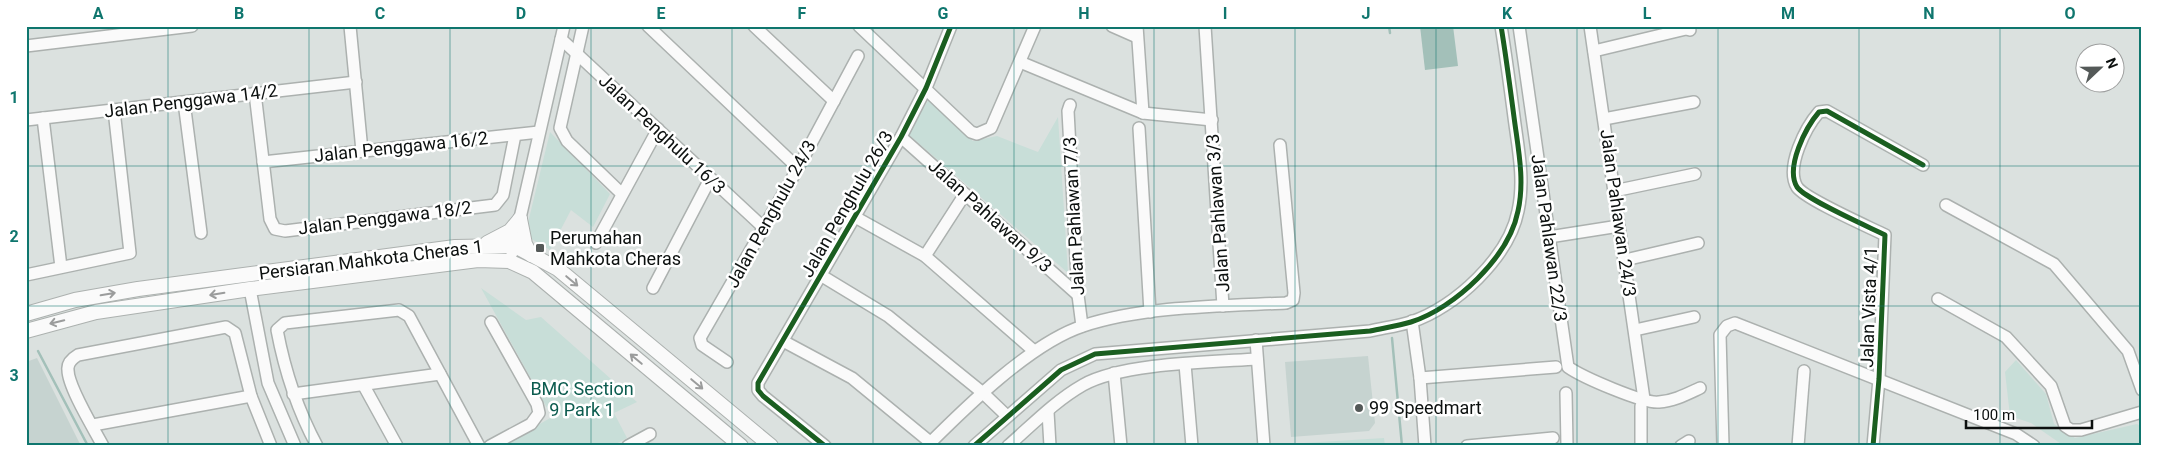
<svg xmlns="http://www.w3.org/2000/svg" width="2168" height="472" font-family="Roboto,sans-serif">
	<rect width="100%" height="100%" fill="#dbe1df"/>
	<!-- built -->
	<g fill="#c6d3d0">
		<polygon points="1368,356 1375,423 1369,431 1291,437 1285,362"/>
		<polygon points="37,358 81,446 26,446 26,362"/>
	</g>
	<!-- green -->
	<g fill="#c8ded8">
		<polygon points="929,99 973,141 997,136 1038,152 1058,117 1068,273 908,134"/>
		<polygon points="550,132 610,194 593,227 571,210 550,250 525,235"/>
		<polygon points="481,288 526,320 541,317 637,402 614,413 627,438 612,446 501,446 552,417"/>
		<polygon points="2016,360 2046,394 2054,424 2075,438 2137,424 2142,427 2142,446 2064,446 2031,423 2010,416 2005,372"/>
		<polygon points="1384,438 1385,446 1272,445"/>
	</g>
	<!-- water -->
	<polygon fill="#a3c0b9" points="1420,26 1453,26 1458,66 1425,70"/>
	<g fill="none" stroke-linecap="round" stroke-linejoin="round">
		<!-- stream -->
		<g stroke="#a3c0b9" stroke-width="2.5">
			<polyline points="1389,26 1390,33"/>
			<polyline points="1392,338 1402,446"/>
			<polyline points="38,351 88,446"/>
		</g>
		<!-- minor casing -->
		<g stroke="#acb1af" stroke-width="14">
			<g id="minor">
				<polyline points="350,26 362,151"/>
				<polyline points="583,26 560,128 567,141 622,194"/>
				<polyline points="648,26 798,168"/>
				<polyline points="754,26 834,101"/>
				<polyline points="859,26 971,132 977,134 991,128 1035,26"/>
				<polyline points="1112,26 1137,37"/>
				<polyline points="1137,26 1143,113"/>
				<polyline points="1205,26 1223,306"/>
				<path d="M1519,26l49,341c14,10 76,37 91,35 15,-1 28,-8 41,-14"/>
				<polyline points="1590,26 1644,399"/>
				<polyline points="561,39 764,228"/>
				<polyline points="26,46 192,26"/>
				<polyline points="1594,51 1686,29 1690,30"/>
				<polyline points="1020,62 1143,113 1212,120"/>
				<polyline points="255,93 270,219 275,229 285,231 495,205 503,195 515,135"/>
				<polyline points="184,102 201,233"/>
				<polyline points="1070,105 1068,111 1078,295 1082,326"/>
				<polyline points="43,118 61,267"/>
				<polyline points="1604,119 1694,102"/>
				<polyline points="26,120 356,82"/>
				<polyline points="1139,128 1150,312"/>
				<polyline points="901,137 1078,295"/>
				<polyline points="263,162 539,132"/>
				<polyline points="1614,191 1695,174"/>
				<polyline points="1946,205 2054,264 2128,351 2142,390"/>
				<polyline points="855,217 925,256 1034,351"/>
				<polyline points="1549,237 1619,226"/>
				<polyline points="596,243 658,129"/>
				<polyline points="512,253 564,26"/>
				<polyline points="925,256 965,194"/>
				<polyline points="1625,260 1698,243"/>
				<polyline points="26,275 130,253 114,110"/>
				<polyline points="822,276 888,316 983,393 1007,416"/>
				<polyline points="653,288 710,179"/>
				<polyline points="250,289 268,383 295,446"/>
				<polyline points="1938,299 2006,337 2051,386 2065,426 2071,430 2081,430 2142,412"/>
				<polyline points="1412,321 1420,378 1425,446"/>
				<polyline points="1635,330 1694,317"/>
				<polyline points="1256,340 1264,446"/>
				<polyline points="783,341 852,378 930,442"/>
				<polyline points="727,362 702,345 700,338 798,168 858,56"/>
				<polyline points="1185,364 1192,446"/>
				<polyline points="1114,373 1121,446"/>
				<polyline points="1420,378 1556,367"/>
				<polyline points="364,386 397,446"/>
				<polyline points="1566,393 1567,446"/>
				<polyline points="293,394 440,374"/>
				<polyline points="1641,406 1641,446"/>
				<polyline points="1048,412 1050,446"/>
				<polyline points="93,425 251,396"/>
				<path d="M103,446c-9,-17 -35,-59 -35,-76 -1,-7 5,-12 10,-15l148,-28 9,6 16,63 20,50"/>
				<path d="M317,446c-20,-37 -32,-74 -40,-116l8,-7 114,-13 10,6 70,130"/>
				<polyline points="490,446 531,424 539,413 537,404 491,322"/>
				<polyline points="628,446 650,434"/>
				<polyline points="825,446 763,396 758,390 758,383 901,137 926,88 951,26"/>
				<path d="M927,446c39,-39 104,-103 156,-120 60,-20 140,-20 203,-23l7,-3 1,-7 -14,-148"/>
				<path d="M974,446l87,-76 34,-16 275,-23c13,-3 28,-5 41,-9 44,-14 98,-65 107,-111 7,-31 0,-63 -4,-94 -4,-30 -8,-61 -13,-91"/>
				<path d="M1008,446c24,-21 47,-45 75,-61 39,-22 127,-23 174,-26"/>
				<polyline points="1467,446 1553,438"/>
				<polyline points="1681,446 1689,441"/>
				<polyline points="1723,446 1720,335 1727,326 1735,323 2016,434 2034,446"/>
				<polyline points="1798,446 1804,371"/>
				<path d="M1873,446l6,-67 6,-144c-16,-8 -80,-36 -88,-48 -12,-20 9,-60 22,-75l8,-1 96,54"/>
			</g>
		</g>
		<!-- major casing -->
		<g stroke="#acb1af" stroke-width="16">
			<g id="major">
				<polyline points="520,219 525,244 531,255"/>
				<polyline points="487,243 510,231 520,219"/>
				<polyline points="26,314 75,300 138,289 455,247 515,246 558,269 771,446"/>
				<polyline points="26,331 96,312 250,289 478,260 509,261 533,272 741,446"/>
			</g>
		</g>
		<!-- minor -->
		<use href="#minor" stroke="#fafafa" stroke-width="11"/>
		<!-- major -->
		<use href="#major" stroke="#fafafa" stroke-width="14"/>
		<!-- cycleway casing -->
		<g stroke="#fff" stroke-width="8">
			<g id="cycleway">
				<polyline points="825,446 763,396 758,390 758,383 901,137 926,88 951,26"/>
				<path d="M974,446l87,-76 34,-16 275,-23c13,-3 28,-5 41,-9 44,-14 98,-65 107,-111 7,-31 0,-63 -4,-94 -4,-30 -8,-61 -13,-91"/>
				<path d="M1873,446l6,-67 6,-144c-16,-8 -80,-36 -88,-48 -12,-20 9,-60 22,-75l8,-1 96,54"/>
			</g>
		</g>
		<!-- cycleway -->
		<use href="#cycleway" stroke="#1b5e20" stroke-width="5"/>
	</g>
	<!-- one-way arrows -->
	<defs><path id="oneway-shaft" d="M-6 0H5M1.5-3L5.5 0L1.5 3" fill="none" stroke-width="1.6" stroke-linecap="round" stroke-linejoin="round" transform="scale(1.25)"/></defs>
	<g stroke="#9b9c9c">
		<use href="#oneway-shaft" transform="translate(572 281) rotate(40)"/>
		<use href="#oneway-shaft" transform="translate(108 294) rotate(-10)"/>
		<use href="#oneway-shaft" transform="translate(217 294) rotate(171)"/>
		<use href="#oneway-shaft" transform="translate(57 322) rotate(166)"/>
		<use href="#oneway-shaft" transform="translate(636 359) rotate(-140)"/>
		<use href="#oneway-shaft" transform="translate(697 384) rotate(40)"/>
	</g>
	<!-- grid -->
	<path fill="none" stroke="#0f766e" stroke-width="1" stroke-opacity="0.55" d="M168,26v420M309,26v420M450,26v420M591,26v420M732,26v420M873,26v420M1014,26v420M1154,26v420M1295,26v420M1436,26v420M1577,26v420M1718,26v420M1859,26v420M2000,26v420M26,166h2116M26,306h2116"/>
	<!-- markers -->
	<g fill="#545958" stroke="#fff" stroke-width="2">
		<rect x="535" y="243" width="10" height="10" rx="2.5"/>
		<circle cx="1359" cy="408" r="5"/>
	</g>
	<g text-anchor="middle" stroke-width="5" stroke-linejoin="round" paint-order="stroke">
		<!-- street labels -->
		<g font-size="18" fill="#0c100f" stroke="#fff">
			<text transform="translate(191 101) rotate(-7)" y="6">Jalan Penggawa 14/2</text>
			<text transform="translate(662 134) rotate(43)" y="6">Jalan Penghulu 16/3</text>
			<text transform="translate(401 147) rotate(-6)" y="6">Jalan Penggawa 16/2</text>
			<text transform="translate(847 204) rotate(-60)" y="6">Jalan Penghulu 26/3</text>
			<text transform="translate(1218 213) rotate(-94)" y="6">Jalan Pahlawan 3/3</text>
			<text transform="translate(1618 213) rotate(82)" y="6">Jalan Pahlawan 24/3</text>
			<text transform="translate(771 214) rotate(-61)" y="6">Jalan Penghulu 24/3</text>
			<text transform="translate(990 216) rotate(42)" y="6">Jalan Pahlawan 9/3</text>
			<text transform="translate(1074 216) rotate(-93)" y="6">Jalan Pahlawan 7/3</text>
			<text transform="translate(385 218) rotate(-7)" y="6">Jalan Penggawa 18/2</text>
			<text transform="translate(1549 238) rotate(82)" y="6">Jalan Pahlawan 22/3</text>
			<text transform="translate(371 260) rotate(-7)" y="6">Persiaran Mahkota Cheras 1</text>
			<text transform="translate(1869 307) rotate(-88)" y="6">Jalan Vista 4/1</text>
		</g>
		<!-- poi labels -->
		<g font-size="18" fill="#0c100f" stroke="#fff" text-anchor="start">
			<text x="550" y="244">Perumahan<tspan x="550" dy="21">Mahkota Cheras</tspan></text>
			<text x="1369" y="414">99 Speedmart</text>
		</g>
		<!-- park labels -->
		<g font-size="18" fill="#0c5c4f" stroke="#fff">
			<text x="582" y="395">BMC Section<tspan x="582" dy="21">9 Park 1</tspan></text>
		</g>
	</g>
	<!-- border -->
	<rect width="2168" height="472" fill="none" stroke="#ffffff" stroke-width="55"/>
	<!-- north arrow -->
	<g transform="translate(2100 68) rotate(68)"><circle r="24" fill="#ffffff" stroke="#9e9f9f"/>
	<path d="M0-4L9 19L0 12L-9 19Z" fill="#545958"/>
	<text y="-8" font-size="14" font-weight="bold" text-anchor="middle" fill="#0c100f">N</text>
	</g>
	<!-- scale -->
	<path d="M1966 420v8h126v-8" fill="none" stroke="#0c100f" stroke-width="2.5"/>
	<text x="1973" y="420" font-size="15" fill="#0c100f" stroke="#ffffff" stroke-width="4" paint-order="stroke">100 m</text>
	<rect x="28" y="28" width="2112" height="416" fill="none" stroke="#0f766e" stroke-width="2"/>
	<g font-size="16" text-anchor="middle" font-weight="bold" fill="#0f766e">
		<text x="98" y="19">A</text>
		<text x="239" y="19">B</text>
		<text x="380" y="19">C</text>
		<text x="521" y="19">D</text>
		<text x="661" y="19">E</text>
		<text x="802" y="19">F</text>
		<text x="943" y="19">G</text>
		<text x="1084" y="19">H</text>
		<text x="1225" y="19">I</text>
		<text x="1366" y="19">J</text>
		<text x="1507" y="19">K</text>
		<text x="1647" y="19">L</text>
		<text x="1788" y="19">M</text>
		<text x="1929" y="19">N</text>
		<text x="2070" y="19">O</text>
		<text x="14" y="103">1</text>
		<text x="14" y="242">2</text>
		<text x="14" y="381">3</text>
	</g>
</svg>
